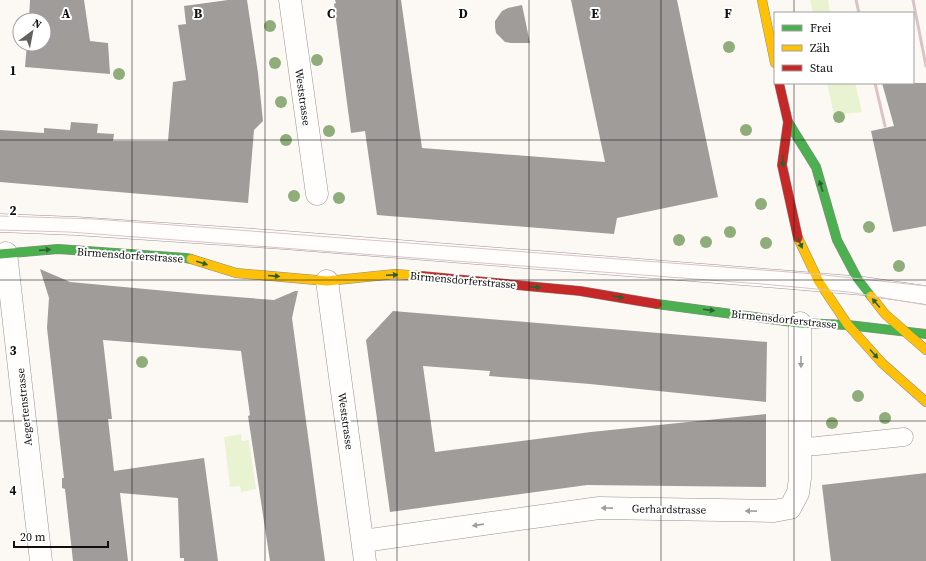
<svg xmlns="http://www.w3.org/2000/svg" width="926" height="561" font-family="'Source Serif 4',serif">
	<rect width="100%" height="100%" fill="#fcf9f4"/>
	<!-- green -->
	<g fill="#e9f3d1">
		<polygon points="810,0 828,0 830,13 813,13"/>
		<polygon points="827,83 855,83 862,112 834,115"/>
		<polygon points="241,434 242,441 249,440 256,489 241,492 240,486 230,487 224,437"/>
	</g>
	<!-- building -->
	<g fill="#9f9c99">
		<polygon points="30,0 84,0 90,41 108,43 110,74 25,67 27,44 44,44 44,20 29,20"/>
		<polygon points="228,0 247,0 258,73 263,121 254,130 248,203 0,182 0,130 44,133 44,128 70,130 71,122 98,124 97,133 114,134 113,141 168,141 173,82 186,80 178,25 186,24 184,6"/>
		<polygon points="335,0 401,0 422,148 605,162 571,0 677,0 718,197 617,218 614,234 377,215 365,131 351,133 334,4 336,3"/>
		<polygon points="522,5 530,43 511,43 505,42 496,33 495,27 495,21 502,11 508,8"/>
		<polygon points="882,83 926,83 926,226 893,232 871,131 894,126"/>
		<polygon points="40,269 70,282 199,294 274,300 295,291 298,291 292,318 325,561 270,561 248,416 250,415 241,351 103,340 112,419 108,419 114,471 204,458 218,561 184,561 184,558 180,558 178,498 120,493 128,561 73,561 65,489 62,488 62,478 64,478 47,328 49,298"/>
		<polygon points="393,311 767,342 766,402 590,384 489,376 490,371 423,366 435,452 591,432 766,414 766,487 587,485 390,512 366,340"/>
		<polygon points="926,473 926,561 831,561 822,485"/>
	</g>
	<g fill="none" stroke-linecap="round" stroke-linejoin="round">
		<!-- lane casing -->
		<g stroke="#969492" stroke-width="19">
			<g id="lane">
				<polyline points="0,223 76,226 284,240 779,279 863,286 926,295"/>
				<polyline points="800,447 817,446 904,437"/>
			</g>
		</g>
		<!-- street casing -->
		<g stroke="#969492" stroke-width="23">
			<g id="street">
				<polyline points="290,0 317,194"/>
				<polyline points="6,253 41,561"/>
				<polyline points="327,281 365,561"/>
				<polyline points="363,541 599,508 774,511 790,508 798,493 800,478 800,323"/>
			</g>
		</g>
		<!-- fast casing -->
		<g stroke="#8c8b89" stroke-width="10">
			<g id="fast">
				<polyline points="788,122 816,167 837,240 857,278 871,296"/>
				<polyline points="0,254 58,249 186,258 191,259"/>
				<polyline points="657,304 800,323 848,325 926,334"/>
			</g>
		</g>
		<!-- slow casing -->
		<g stroke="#8c8b89" stroke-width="10">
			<g id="slow">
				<polyline points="762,0 775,63"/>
				<polyline points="798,238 819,282 848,325 882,363 926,402"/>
				<polyline points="191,259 236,273 327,281 395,274 422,276"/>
				<polyline points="871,296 885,314 926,350"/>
			</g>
		</g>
		<!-- jam casing -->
		<g stroke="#8c8b89" stroke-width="10">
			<g id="jam">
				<polyline points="779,83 788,122 782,165 798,238"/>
				<polyline points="422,276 580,291 657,304"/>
			</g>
		</g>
		<!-- lane -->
		<use href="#lane" stroke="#fffefd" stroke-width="18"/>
		<!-- street -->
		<use href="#street" stroke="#fffefd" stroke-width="22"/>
		<!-- fast -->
		<use href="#fast" stroke="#4caf50" stroke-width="9"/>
		<!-- slow -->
		<use href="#slow" stroke="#ffc107" stroke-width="9"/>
		<!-- jam -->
		<use href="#jam" stroke="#c62828" stroke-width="9"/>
		<!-- tram -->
		<g stroke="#dac3c7" stroke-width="1">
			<polyline points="0,216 94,219 815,274 926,286"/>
			<polyline points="0,230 69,232 762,284 849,292 926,305"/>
		</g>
		<!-- rail -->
		<g stroke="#dac3c7" stroke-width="3">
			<polyline points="856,0 859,13"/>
			<polyline points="913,0 926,66"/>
			<polyline points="875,83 885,126"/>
		</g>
	</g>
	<!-- trees -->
	<g fill="#8fac7b">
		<circle cx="270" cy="26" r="6"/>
		<circle cx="729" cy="47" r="6"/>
		<circle cx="317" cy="60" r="6"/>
		<circle cx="275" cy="63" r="6"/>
		<circle cx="119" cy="74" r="6"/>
		<circle cx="281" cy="102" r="6"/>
		<circle cx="839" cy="117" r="6"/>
		<circle cx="746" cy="130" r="6"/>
		<circle cx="329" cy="131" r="6"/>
		<circle cx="286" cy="140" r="6"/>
		<circle cx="294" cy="196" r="6"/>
		<circle cx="339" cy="198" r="6"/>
		<circle cx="761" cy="204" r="6"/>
		<circle cx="869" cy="227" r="6"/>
		<circle cx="730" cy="232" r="6"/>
		<circle cx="679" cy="240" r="6"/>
		<circle cx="706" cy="242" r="6"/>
		<circle cx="766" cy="243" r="6"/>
		<circle cx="899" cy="266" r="6"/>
		<circle cx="142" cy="362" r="6"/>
		<circle cx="858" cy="396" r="6"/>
		<circle cx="885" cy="418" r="6"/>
		<circle cx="832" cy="423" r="6"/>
	</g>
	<!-- one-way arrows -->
	<defs><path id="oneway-solid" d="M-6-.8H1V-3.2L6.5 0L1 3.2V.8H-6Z"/></defs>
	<g fill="#2e5f30">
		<use href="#oneway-solid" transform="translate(783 161) rotate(93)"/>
		<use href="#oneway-solid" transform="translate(821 186) rotate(-107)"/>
		<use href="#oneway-solid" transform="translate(800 243) rotate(66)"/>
		<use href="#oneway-solid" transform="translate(45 250) rotate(-4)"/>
		<use href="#oneway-solid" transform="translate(202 263) rotate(17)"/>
		<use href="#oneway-solid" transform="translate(392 275) rotate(-3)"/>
		<use href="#oneway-solid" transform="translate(274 276) rotate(5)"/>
		<use href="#oneway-solid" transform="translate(535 287) rotate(5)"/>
		<use href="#oneway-solid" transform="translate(618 297) rotate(9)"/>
		<use href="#oneway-solid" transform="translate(876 303) rotate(-130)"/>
		<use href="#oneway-solid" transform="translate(709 310) rotate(7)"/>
		<use href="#oneway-solid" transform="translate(874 354) rotate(48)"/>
	</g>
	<g fill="#9f9e9e">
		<use href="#oneway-solid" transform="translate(801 362) rotate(90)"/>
		<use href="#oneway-solid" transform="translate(607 508) rotate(-179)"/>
		<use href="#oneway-solid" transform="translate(751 511) rotate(-179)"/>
		<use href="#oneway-solid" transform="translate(478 525) rotate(172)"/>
	</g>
	<!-- grid -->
	<path fill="none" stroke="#0f0f0f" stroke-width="1" stroke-opacity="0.55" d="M132,0v561M265,0v561M397,0v561M529,0v561M661,0v561M794,0v13M794,83v478M0,140h926M0,280h926M0,421h926"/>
	<g text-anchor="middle" stroke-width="4" stroke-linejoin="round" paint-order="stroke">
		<!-- street labels -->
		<g font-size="11" fill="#0f0f0f" stroke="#fff">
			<text transform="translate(303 97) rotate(82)" y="4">Weststrasse</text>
			<text transform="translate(130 255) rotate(4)" y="4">Birmensdorferstrasse</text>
			<text transform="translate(463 280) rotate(5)" y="4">Birmensdorferstrasse</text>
			<text transform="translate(784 319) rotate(6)" y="4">Birmensdorferstrasse</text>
			<text transform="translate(24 407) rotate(-96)" y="4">Aegertenstrasse</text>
			<text transform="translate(346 421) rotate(82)" y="4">Weststrasse</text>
			<text transform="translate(669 509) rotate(1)" y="4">Gerhardstrasse</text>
		</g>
	</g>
	<g font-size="13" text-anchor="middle" font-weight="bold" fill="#0f0f0f" stroke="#fff" stroke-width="4" stroke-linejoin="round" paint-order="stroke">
		<text x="66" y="18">A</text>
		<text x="198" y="18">B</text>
		<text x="331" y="18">C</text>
		<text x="463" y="18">D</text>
		<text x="595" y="18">E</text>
		<text x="728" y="18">F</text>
		<text x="13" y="75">1</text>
		<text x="13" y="215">2</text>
		<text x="13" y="355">3</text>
		<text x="13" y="495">4</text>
	</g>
	<!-- legend -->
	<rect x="774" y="12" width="140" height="72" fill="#ffffff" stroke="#9f9f9f"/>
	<rect x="782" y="25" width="20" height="6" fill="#4caf50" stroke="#9f9f9f"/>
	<text x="810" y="32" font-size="12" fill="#0f0f0f">Frei</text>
	<rect x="782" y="45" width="20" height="6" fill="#ffc107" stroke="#9f9f9f"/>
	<text x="810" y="52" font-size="12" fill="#0f0f0f">Zäh</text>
	<rect x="782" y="65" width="20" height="6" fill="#c62828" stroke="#9f9f9f"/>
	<text x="810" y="72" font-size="12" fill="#0f0f0f">Stau</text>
	<!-- north arrow -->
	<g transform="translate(32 32) rotate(32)"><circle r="19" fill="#ffffff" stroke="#9f9f9f"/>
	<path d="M0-3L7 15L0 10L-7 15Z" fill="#62615f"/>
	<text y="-6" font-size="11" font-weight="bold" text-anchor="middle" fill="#0f0f0f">N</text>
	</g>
	<!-- scale -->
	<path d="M14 541v6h94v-6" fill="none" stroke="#0f0f0f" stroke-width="2"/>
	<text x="20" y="541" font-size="12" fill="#0f0f0f" stroke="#ffffff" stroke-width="3" paint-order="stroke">20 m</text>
</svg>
